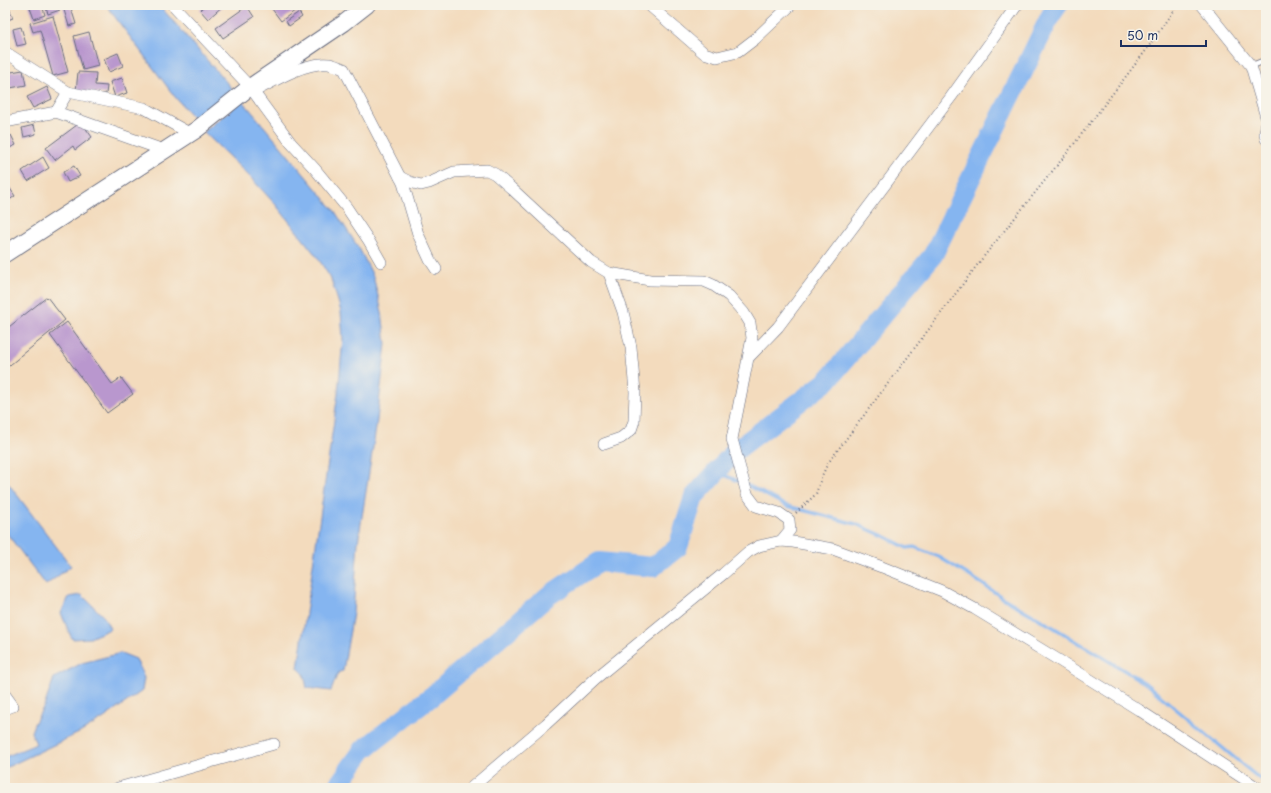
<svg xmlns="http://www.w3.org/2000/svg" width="1271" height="793" font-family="'Playpen Sans',sans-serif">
	<rect width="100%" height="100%" fill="#f7f3e8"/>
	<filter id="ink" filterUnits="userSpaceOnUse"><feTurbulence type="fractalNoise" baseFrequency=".025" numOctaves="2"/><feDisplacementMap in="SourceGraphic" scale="8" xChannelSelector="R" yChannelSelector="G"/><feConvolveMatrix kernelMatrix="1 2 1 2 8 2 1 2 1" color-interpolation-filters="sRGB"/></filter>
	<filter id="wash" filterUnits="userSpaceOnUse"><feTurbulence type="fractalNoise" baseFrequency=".012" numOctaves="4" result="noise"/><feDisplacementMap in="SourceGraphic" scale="16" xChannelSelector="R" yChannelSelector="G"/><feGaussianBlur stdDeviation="0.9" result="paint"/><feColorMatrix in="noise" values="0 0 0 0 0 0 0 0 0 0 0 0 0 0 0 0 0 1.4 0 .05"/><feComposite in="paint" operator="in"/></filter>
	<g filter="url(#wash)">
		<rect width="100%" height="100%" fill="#f3dbbd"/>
		<!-- water -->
		<g fill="#85b5f0" stroke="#5072a7">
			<polygon points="106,5 159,5 234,91 197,122 175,97"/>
			<polygon points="242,100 334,210 360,250 373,276 382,312 386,344 376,428 358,542 353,613 343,671 339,672 337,675 331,691 307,688 304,674 298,668 338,393 343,339 341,312 338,301 331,279 318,258 276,205 251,178 204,132"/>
			<polygon points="5,479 71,566 46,585 5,531"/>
			<polygon points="82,595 104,617 110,629 90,638 72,639 61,613 69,597"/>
			<polygon points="121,653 136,659 144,678 142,691 104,718 81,732 5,768 5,757 36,744 31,732 34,724 45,704 54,678 82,663"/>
		</g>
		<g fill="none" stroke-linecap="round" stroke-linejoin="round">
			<!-- stream -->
			<g stroke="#85b5f0" stroke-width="3.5">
				<polyline points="717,472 741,482"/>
				<polyline points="747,485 787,506 856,524 886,537 907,548 914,547 939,557 981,583 1003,598 1048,624 1145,683 1255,775 1266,782"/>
			</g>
			<!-- river -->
			<polyline stroke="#85b5f0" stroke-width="20" points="336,788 363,750 432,696 548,596 599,562 653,567 678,547 694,497 735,451 827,381 933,255 1051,15 1058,5"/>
		</g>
		<g id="blocks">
			<!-- building -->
			<g fill="#b997ce">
				<polygon points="5,5 8,5 13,18 5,21"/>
				<polygon points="29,5 42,5 45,15 34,19"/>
				<polygon points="45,5 58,5 60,10 48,14"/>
				<polygon points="70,5 76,24 69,26 63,7"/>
				<polygon points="205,5 224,5 208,19 200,10"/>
				<polygon points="269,5 303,5 281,21"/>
				<polygon points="247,6 254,17 223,38 216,28"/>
				<polygon points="299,12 302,17 289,26 286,21"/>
				<polygon points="53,16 68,72 53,76 40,30 33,32 30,23"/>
				<polygon points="21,27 26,44 17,46 13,29"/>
				<polygon points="89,32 98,66 83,70 74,36"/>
				<polygon points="118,53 123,66 109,72 104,59"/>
				<polygon points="23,70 26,85 5,89 5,73"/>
				<polygon points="78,72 96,73 95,85 107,86 106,94 76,92"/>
				<polygon points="122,78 127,93 115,97 110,82"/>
				<polygon points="47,87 52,99 33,108 27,97"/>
				<polygon points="81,122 92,137 75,150 73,146 55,160 46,148"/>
				<polygon points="34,125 36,134 24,137 22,128"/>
				<polygon points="11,135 16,145 5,150 5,138"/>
				<polygon points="43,157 49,168 28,181 22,171"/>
				<polygon points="74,166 80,176 68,182 63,172"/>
				<polygon points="9,187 15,196 5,203 5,190"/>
				<polygon points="47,297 65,320 5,369 5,330"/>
				<polygon points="67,322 112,384 121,378 133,394 107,413 50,335"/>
			</g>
		</g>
	</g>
	<g filter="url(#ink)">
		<use href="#blocks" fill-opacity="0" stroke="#676b7f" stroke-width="1"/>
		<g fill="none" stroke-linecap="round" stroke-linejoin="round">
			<!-- service casing -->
			<g stroke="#676b7f" stroke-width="7">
				<polyline id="service" points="1251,66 1266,60"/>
			</g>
			<!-- minor casing -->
			<g stroke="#676b7f" stroke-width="12">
				<g id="minor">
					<polyline points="173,5 250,87 291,143 315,169 347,208 369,241 381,262"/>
					<polyline points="649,5 704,53 717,57 738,52 755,39 791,5"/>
					<polyline points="1202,5 1251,66 1266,117"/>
					<polyline points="5,52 68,92 144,108 191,134"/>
					<path d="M259,89c18,-10 49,-28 70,-25 5,1 10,3 15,5l59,114 15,51 12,26 6,9"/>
					<polyline points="56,112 68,92"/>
					<polyline points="5,122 56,112 166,151"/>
					<polyline points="1266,126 1265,134 1266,139"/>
					<polyline points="400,177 410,182 421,185 429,183 454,172 487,170 495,174 511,188 591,262 609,273 623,312 631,347 635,392 634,421 631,430 621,438 604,444"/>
					<polyline points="609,273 650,280 704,281 713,285 729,296 744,313 750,323 752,338 732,439 747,494 756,506 779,513 789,520 790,530 781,541"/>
					<polyline points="749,357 778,327 951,97 1017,5"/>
					<polyline points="5,695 13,706 5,709"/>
					<polyline points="118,788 274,744"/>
					<polyline points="471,788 546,724 596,678 723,574 748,552 759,546 781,541 793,542 833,549 882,567 942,591 975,609 1057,659 1139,710 1258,788"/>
				</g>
			</g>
			<!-- secondary casing -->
			<g stroke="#676b7f" stroke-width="18">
				<polyline id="secondary" points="5,254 196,130 250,87 344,23 367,5"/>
			</g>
			<!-- path -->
			<polyline stroke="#676b7f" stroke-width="2" stroke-dasharray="1 3" stroke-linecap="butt" points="796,513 816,494 821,478 828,463 981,260 1067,153 1147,49 1177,5"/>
			<!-- service -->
			<use href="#service" stroke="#fff" stroke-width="5.5"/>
			<!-- minor -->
			<use href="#minor" stroke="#fff" stroke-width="11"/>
			<!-- secondary -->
			<use href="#secondary" stroke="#fff" stroke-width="16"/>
		</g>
	</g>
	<!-- margin -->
	<rect width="1271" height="793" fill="none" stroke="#f7f3e8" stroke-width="20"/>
	<!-- scale -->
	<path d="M1121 40v6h85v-6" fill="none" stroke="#1b2f5e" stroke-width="2"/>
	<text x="1127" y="40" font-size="12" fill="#1b2f5e" stroke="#f7f3e8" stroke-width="3" paint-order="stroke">50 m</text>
</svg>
